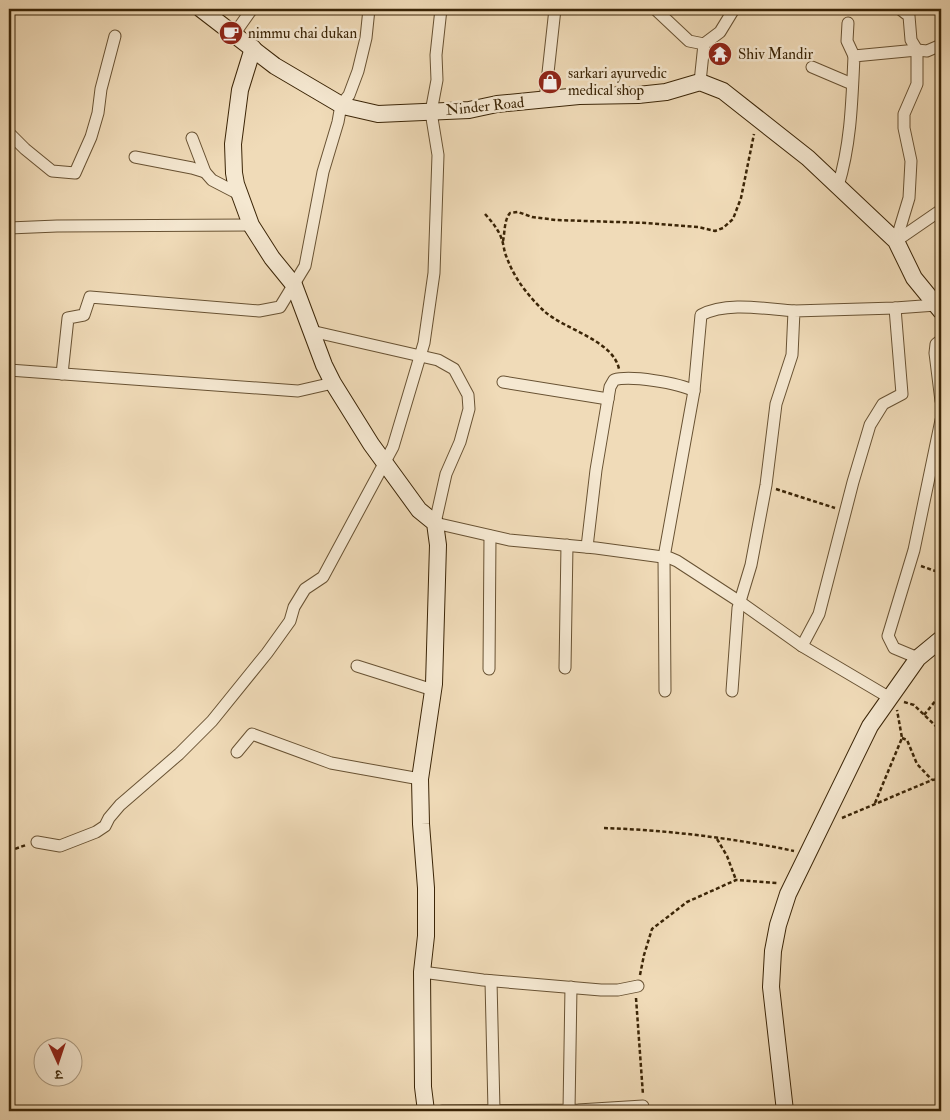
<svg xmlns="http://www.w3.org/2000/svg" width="950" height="1120" font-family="'IM FELL Double Pica','Noto Serif Devanagari',serif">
	<rect width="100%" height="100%" fill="#f0dbb8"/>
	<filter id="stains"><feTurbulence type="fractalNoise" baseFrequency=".004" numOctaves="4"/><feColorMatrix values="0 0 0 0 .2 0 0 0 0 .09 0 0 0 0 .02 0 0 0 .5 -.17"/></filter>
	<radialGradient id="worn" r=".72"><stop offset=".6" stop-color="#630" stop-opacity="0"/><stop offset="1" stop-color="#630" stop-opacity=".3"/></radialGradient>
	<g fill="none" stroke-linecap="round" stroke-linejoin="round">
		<!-- street casing -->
		<g stroke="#685233" stroke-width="13">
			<g id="street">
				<polyline points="655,9 689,41 704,44"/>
				<polyline points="848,23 847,41 854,56"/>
				<polyline points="235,33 252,9"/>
				<polyline points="812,67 852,84"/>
				<polyline points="700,82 704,44 720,32 734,9"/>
				<polyline points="545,100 555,9"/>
				<polyline points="9,133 25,149 52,171 75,173 91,137 98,113 101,89 115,36"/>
				<polyline points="192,138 205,172 212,180 239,194"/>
				<polyline points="135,157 192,168 205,172"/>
				<path d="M838,186c13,-42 14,-86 16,-130l63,-6 10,1 14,-6"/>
				<polyline points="9,228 57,226 251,225"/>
				<polyline points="896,241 909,198 911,161 904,128 904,114 917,84 917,50 911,40 909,16 900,9"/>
				<polyline points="896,241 941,210"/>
				<polyline points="311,331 438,360 454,369 468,395 469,409 460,442 446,474 435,523 509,540 596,548 670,558 677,561 740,602 802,646 890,698"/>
				<polyline points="941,340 936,344 935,353 941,401"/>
				<polyline points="9,370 298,391 333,383"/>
				<polyline points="62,374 68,318 84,315 90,297 259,311 280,307 305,266 323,172 338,122 341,105 349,95 358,71 366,38 369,9"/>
				<polyline points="503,382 608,399"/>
				<path d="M587,547l9,-77 14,-83 4,-7c16,-5 65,3 80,11"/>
				<polyline points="802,646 819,614 853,482 870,425 883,404 902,394 895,308"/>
				<polyline points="918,658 894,648 888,636 914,550 941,420"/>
				<polyline points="357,666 433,690"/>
				<polyline points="565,668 567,545"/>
				<polyline points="489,669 490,536"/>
				<path d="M665,691l-1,-134 30,-166 7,-76c26,-14 65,-6 93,-4"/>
				<polyline points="732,691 738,608 751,565 766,485 776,404 792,355 794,311 895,308 936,305"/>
				<polyline points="237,752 252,734 331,763 420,779"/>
				<polyline points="37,842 60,846 96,832 105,826 109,818 120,805 179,754 212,721 267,653 290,621 294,607 305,589 323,577 393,447 424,343 434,273 438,155 431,112 437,80 436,55 441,9"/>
				<polyline points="422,972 483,980 601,990 618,990 638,986"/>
				<polyline points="491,981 494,1110"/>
				<polyline points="569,1110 571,987"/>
				<polyline points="442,1111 578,1110 643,1106"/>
			</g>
		</g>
		<!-- secondary casing -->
		<g stroke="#3b2507" stroke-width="18">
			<g id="secondary">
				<polyline points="201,9 275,66 343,106 378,114 469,110 497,104 579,96 638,95 666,92 700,82 723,91 808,158 896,241 914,278 941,311"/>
				<polyline points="253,48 240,90 233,144 234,173 236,184 251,225 272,258 294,285 324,365 333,383 371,444 419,510 435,523 438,545 434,684 420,779 421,824 426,888 426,936 422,972 423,1087 426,1111"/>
				<polyline points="785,1111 771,987 773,951 778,925 788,894 870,726 918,658 941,639"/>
			</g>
		</g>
		<!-- path -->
		<g stroke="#3b2507" stroke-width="2.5" stroke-dasharray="4 2.5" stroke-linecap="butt">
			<path d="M485,214c7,8 14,16 17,26 2,6 2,12 5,18 7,20 22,39 37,53 21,19 69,29 75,58"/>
			<path d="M503,241c2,-9 1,-21 7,-28l8,-1 14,5 24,3 91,3 51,4 17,4 8,-3 10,-9 8,-21 13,-64"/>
			<polyline points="776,489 835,508"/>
			<polyline points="921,566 941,573"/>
			<polyline points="904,702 914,705 941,731"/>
			<polyline points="924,715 941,694"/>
			<polyline points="902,738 907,740 917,764 932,780"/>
			<polyline points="875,803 902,738 897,710"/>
			<polyline points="842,818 932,780 941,779"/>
			<path d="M604,828c62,2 129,10 190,23"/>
			<polyline points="717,839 727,856 736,880"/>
			<polyline points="9,851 26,845"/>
			<polyline points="640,975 644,955 652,929 687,902 736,880 777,883"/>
			<polyline points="636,998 643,1095"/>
		</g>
		<!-- street -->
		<use href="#street" stroke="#f5e8d1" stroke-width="11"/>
		<!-- secondary -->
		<use href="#secondary" stroke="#f5e8d1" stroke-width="16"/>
	</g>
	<!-- icons -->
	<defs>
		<g id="cafe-disc" transform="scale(1.25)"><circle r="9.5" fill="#8f2418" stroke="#f5e8d1"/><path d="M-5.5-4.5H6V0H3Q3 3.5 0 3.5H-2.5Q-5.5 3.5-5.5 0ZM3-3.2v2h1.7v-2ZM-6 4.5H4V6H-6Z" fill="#fff"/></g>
		<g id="temple-disc" transform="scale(1.25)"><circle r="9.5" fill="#8f2418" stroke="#f5e8d1"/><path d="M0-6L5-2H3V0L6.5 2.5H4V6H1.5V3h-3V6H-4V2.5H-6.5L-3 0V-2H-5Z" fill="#fff"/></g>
		<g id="shop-disc" transform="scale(1.25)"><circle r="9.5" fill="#8f2418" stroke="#f5e8d1"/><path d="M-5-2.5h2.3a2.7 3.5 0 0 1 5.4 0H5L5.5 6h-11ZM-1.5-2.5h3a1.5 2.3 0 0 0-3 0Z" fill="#fff"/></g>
	</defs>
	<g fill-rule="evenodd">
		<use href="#cafe-disc" x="231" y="33"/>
		<use href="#temple-disc" x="720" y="54"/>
		<use href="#shop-disc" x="550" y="82"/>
	</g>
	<g text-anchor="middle" stroke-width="5" stroke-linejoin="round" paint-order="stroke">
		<!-- poi labels -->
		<g font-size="15" fill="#3b2507" stroke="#f5e8d1" text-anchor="start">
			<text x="248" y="38">nimmu chai dukan</text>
			<text x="738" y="59">Shiv Mandir</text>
			<text x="568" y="78">sarkari ayurvedic<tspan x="568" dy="17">medical shop</tspan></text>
		</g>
		<!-- street labels -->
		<g font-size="15" fill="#3b2507" stroke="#f5e8d1">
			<text transform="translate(485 106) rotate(-6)" y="5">Ninder Road</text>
		</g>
	</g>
	<!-- margin -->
	<rect width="950" height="1120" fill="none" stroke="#f0dbb8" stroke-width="30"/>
	<rect x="10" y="10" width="930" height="1100" fill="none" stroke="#3b2507" stroke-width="2.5"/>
	<rect x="15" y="15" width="920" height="1090" fill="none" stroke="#3b2507"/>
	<!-- north arrow -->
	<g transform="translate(58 1062) rotate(177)"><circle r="24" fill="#f5e8d1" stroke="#ab9a80"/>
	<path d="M0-4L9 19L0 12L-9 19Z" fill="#8f2418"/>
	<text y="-8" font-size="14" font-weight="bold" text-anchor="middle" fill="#3b2507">उ</text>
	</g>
	<rect width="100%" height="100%" filter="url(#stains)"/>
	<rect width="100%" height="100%" fill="url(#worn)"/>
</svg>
